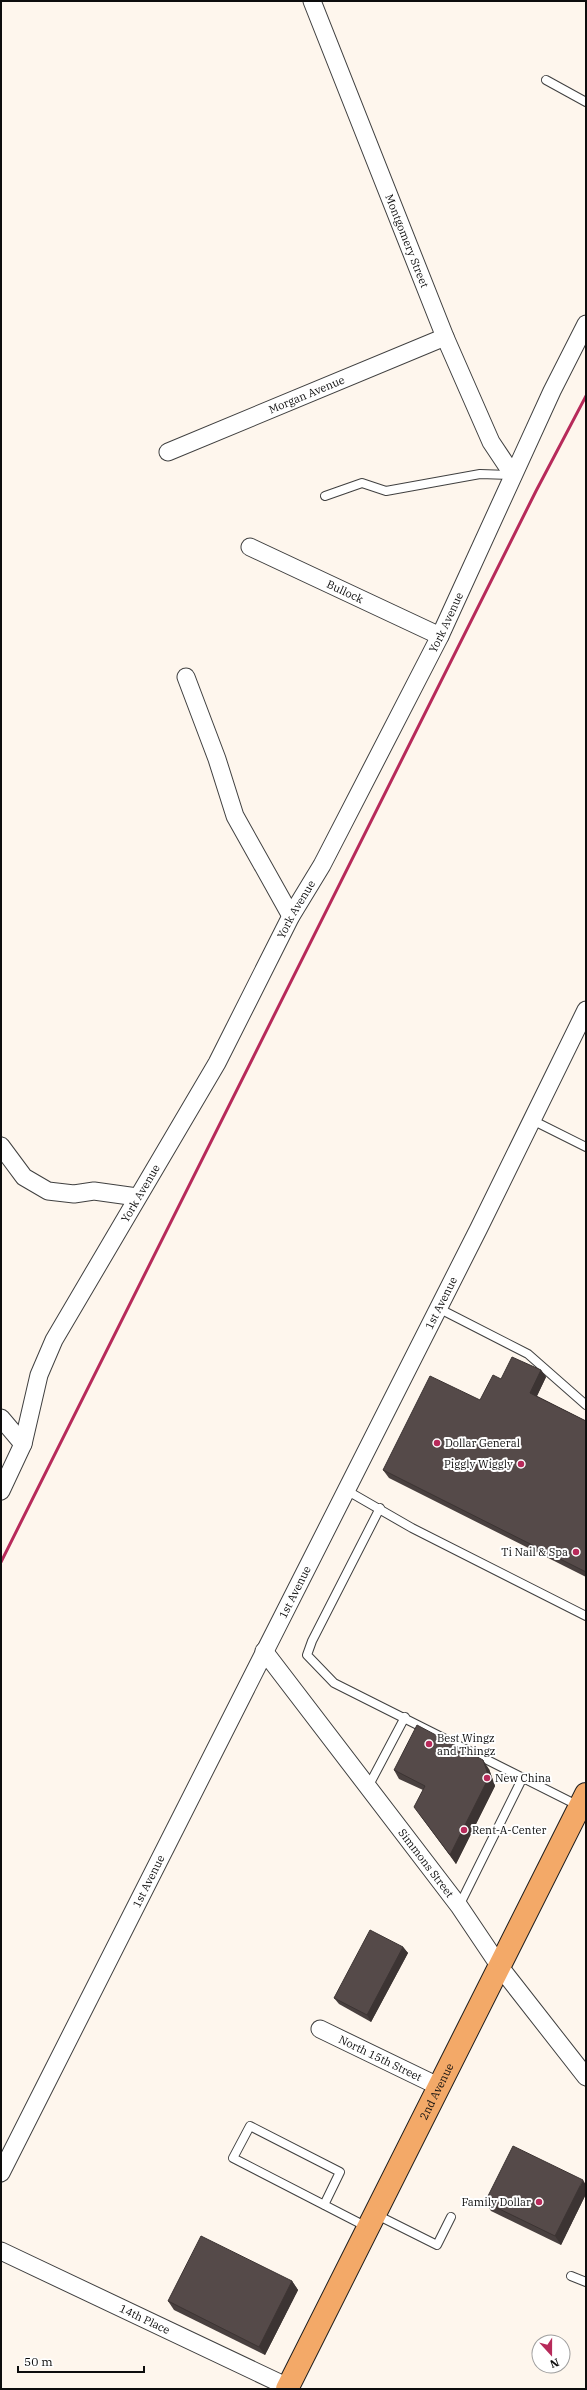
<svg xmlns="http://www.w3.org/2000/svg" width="587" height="2390" font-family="'IBM Plex Serif',serif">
	<rect width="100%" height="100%" fill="#fef6ed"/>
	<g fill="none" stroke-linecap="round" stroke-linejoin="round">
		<!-- service casing -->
		<g stroke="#404040" stroke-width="10">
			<g id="service">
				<polyline points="546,80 586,102"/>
				<polyline points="325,496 362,483 386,491 480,474 513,475"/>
				<polyline points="532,1120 586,1147"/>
				<polyline points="438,1308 528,1354 586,1405"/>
				<polyline points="346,1490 412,1528 586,1616"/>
				<polyline points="380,1508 312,1641 307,1655 334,1683 579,1806"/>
				<polyline points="368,1787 405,1717"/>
				<polyline points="459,1906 523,1777"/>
				<polyline points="324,2205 340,2172 250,2126 233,2158 367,2227"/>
				<polyline points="375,2214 437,2245 451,2217"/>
				<polyline points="571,2276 586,2282"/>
			</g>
		</g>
		<!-- minor casing -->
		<g stroke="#404040" stroke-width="19">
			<g id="minor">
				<path id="s1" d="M312,1l133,336 46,105 22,33"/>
				<path id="s2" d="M168,452l277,-115"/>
				<path id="s3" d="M250,547l190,89"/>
				<polyline points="186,677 217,759 235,816 291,916"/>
				<polyline points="1,1146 24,1177 48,1191 74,1194 94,1191 137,1197"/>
				<polyline points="1,1418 23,1444"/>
				<path id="s4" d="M1,1491l22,-47 16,-69 15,-35 163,-277 74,-147 31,-51 118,-229 112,-245 34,-67"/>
				<path id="s5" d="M264,1651l195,255 41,61 86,110"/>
				<path id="s6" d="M320,2029l120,58"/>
				<path id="s7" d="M1,2173l478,-945 107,-218"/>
				<path id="s8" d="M1,2251l287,136"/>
			</g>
		</g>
		<!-- primary casing -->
		<g stroke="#1e1e1e" stroke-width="24">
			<g id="primary">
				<path id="s9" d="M287,2389l299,-595"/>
			</g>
		</g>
		<!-- service -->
		<use href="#service" stroke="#fff" stroke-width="8"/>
		<!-- minor -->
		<use href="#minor" stroke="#fff" stroke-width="17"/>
		<!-- primary -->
		<use href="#primary" stroke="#f3a968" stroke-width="22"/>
		<!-- rail -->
		<polyline stroke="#b72a5a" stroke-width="3" points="1,1562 536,491 586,396"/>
	</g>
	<!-- wall -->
	<g fill="#49403f">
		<polygon points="541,1370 546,1377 537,1396 586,1421 586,1577 389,1478 383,1470 480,1400"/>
		<polygon points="489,1769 495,1786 456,1864 420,1815 423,1790 399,1779 394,1770"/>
		<polygon points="403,1947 408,1953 371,2022 339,2004 334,1998"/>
		<polygon points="586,2185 586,2194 561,2245 491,2211 485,2202"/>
		<polygon points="292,2281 298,2290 265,2355 174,2310 168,2301"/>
	</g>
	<!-- shaded-wall -->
	<g fill="#3c3433">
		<polygon points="541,1370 546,1377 535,1400 530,1393"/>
		<polygon points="483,1760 489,1769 495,1786 456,1864 450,1855"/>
		<polygon points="403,1947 408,1953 371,2022 367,2015"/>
		<polygon points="583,2180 586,2185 586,2194 561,2245 555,2236"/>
		<polygon points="292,2281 298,2290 265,2355 259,2347"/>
	</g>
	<!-- building -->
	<g fill="#554a49" stroke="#3c3433">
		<polygon points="512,1357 541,1370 530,1393 586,1421 586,1572 383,1470 430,1376 480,1400 493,1375 501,1379"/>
		<polygon points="417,1725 483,1760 489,1777 450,1855 414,1807 425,1786 394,1770"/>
		<polygon points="370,1930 403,1947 367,2015 334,1998"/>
		<polygon points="513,2146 583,2180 555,2236 485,2202"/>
		<polygon points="201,2236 292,2281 259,2347 168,2301"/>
	</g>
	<!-- markers -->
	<g fill="#b72a5a" stroke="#fff" stroke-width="1.5">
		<circle cx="437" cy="1443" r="4"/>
		<circle cx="521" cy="1464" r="4"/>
		<circle cx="576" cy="1552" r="4"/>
		<circle cx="429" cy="1744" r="4"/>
		<circle cx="487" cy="1778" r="4"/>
		<circle cx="464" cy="1830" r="4"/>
		<circle cx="539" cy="2202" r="4"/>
	</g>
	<g text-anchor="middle" stroke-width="4" stroke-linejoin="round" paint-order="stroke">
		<!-- street labels -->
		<g font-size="11" fill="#0d0d0d" stroke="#fff">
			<text dy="4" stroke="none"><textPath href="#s1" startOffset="258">Montgomery Street</textPath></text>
			<text dy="4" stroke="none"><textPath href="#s2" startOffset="150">Morgan Avenue</textPath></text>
			<text dy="4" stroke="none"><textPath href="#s3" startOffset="105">Bullock</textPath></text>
			<text dy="4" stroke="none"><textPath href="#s4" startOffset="979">York Avenue</textPath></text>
			<text dy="4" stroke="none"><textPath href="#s4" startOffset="655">York Avenue</textPath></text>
			<text dy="4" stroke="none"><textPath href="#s4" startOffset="331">York Avenue</textPath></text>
			<text dy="4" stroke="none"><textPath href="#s7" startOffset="975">1st Avenue</textPath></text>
			<text dy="4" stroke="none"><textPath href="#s7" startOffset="651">1st Avenue</textPath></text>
			<text dy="4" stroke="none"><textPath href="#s5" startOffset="267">Simmons Street</textPath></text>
			<text dy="4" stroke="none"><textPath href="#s7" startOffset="327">1st Avenue</textPath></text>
			<text dy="4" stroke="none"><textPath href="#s6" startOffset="67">North 15th Street</textPath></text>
			<text dy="4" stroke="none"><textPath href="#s9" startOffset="333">2nd Avenue</textPath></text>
			<text dy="4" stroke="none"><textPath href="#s8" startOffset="159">14th Place</textPath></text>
		</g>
		<!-- poi labels -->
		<g font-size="11" fill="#0d0d0d" stroke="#fff" text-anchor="start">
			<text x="445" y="1447">Dollar General</text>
			<text x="513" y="1468" text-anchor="end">Piggly Wiggly</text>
			<text x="568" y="1556" text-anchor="end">Ti Nail &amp; Spa</text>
			<text x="437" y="1742">Best Wingz<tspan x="437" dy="13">and Thingz</tspan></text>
			<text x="495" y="1782">New China</text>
			<text x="472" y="1834">Rent-A-Center</text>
			<text x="531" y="2206" text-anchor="end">Family Dollar</text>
		</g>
	</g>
	<!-- border -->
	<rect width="587" height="2390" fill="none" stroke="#0d0d0d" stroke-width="4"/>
	<!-- north arrow -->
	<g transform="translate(551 2354) rotate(159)"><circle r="19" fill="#ffffff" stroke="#9e9e9e"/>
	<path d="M0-3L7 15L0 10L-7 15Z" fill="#b72a5a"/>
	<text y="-6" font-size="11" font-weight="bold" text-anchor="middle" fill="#0d0d0d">N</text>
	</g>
	<!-- scale -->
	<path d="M18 2366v6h126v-6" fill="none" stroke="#0d0d0d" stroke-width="2"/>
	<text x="24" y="2366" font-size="12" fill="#0d0d0d" stroke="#ffffff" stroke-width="3" paint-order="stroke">50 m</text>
</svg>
